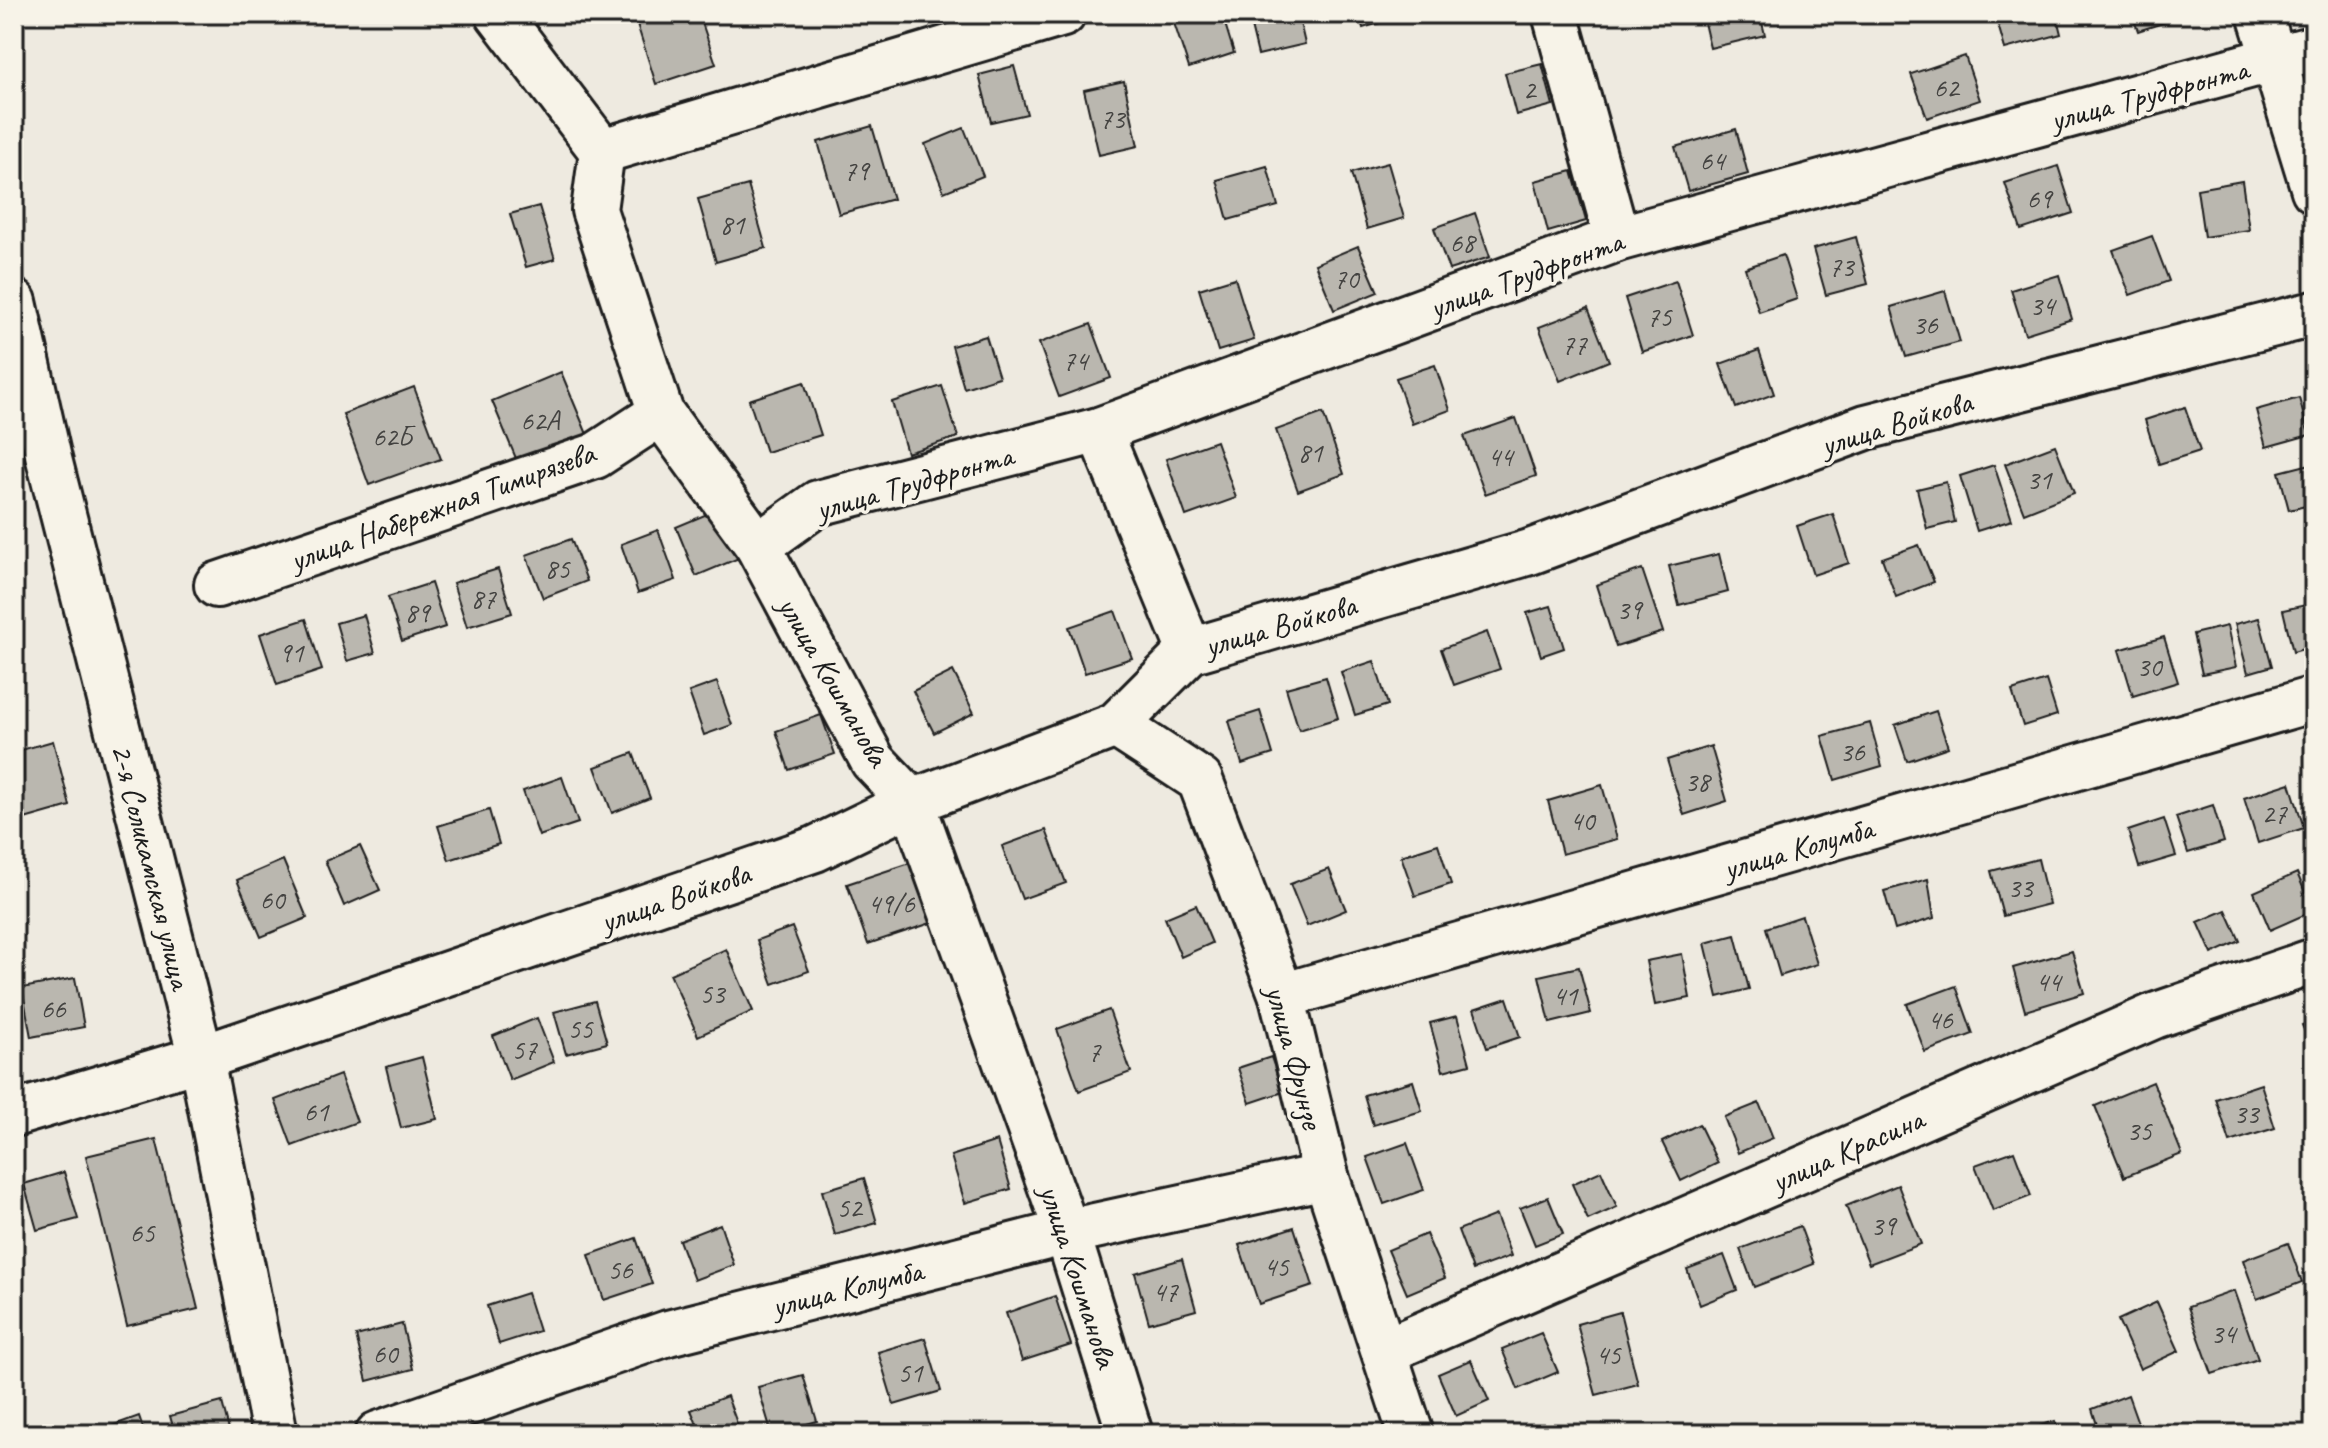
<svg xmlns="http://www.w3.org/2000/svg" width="2328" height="1448" font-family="Caveat,sans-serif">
	<rect width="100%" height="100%" fill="#eeeae0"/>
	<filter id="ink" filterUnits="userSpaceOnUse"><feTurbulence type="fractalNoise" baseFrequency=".0125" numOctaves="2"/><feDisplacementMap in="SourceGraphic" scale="16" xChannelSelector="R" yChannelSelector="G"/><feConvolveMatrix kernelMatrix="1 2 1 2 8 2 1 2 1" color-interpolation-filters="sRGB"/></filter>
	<g filter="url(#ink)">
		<!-- building -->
		<g fill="#bab7af" stroke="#1c1c1c" stroke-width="2">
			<polygon points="668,14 699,14 716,64 656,84 637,24"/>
			<polygon points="1202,14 1222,14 1234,53 1189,68 1174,23"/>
			<polygon points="1248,14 1298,14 1305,44 1258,55"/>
			<polygon points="1359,14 1395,14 1396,18 1363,28"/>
			<polygon points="1702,14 1760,14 1765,35 1710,48"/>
			<polygon points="1995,14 2056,14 2061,34 2005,49"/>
			<polygon points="2132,14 2177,14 2178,18 2138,31"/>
			<polygon points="1965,56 1980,100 1927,118 1911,74"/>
			<polygon points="1542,64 1553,105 1516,115 1505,73"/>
			<polygon points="1014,66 1027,114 991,122 979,75"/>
			<polygon points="1124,81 1138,146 1099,155 1084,90"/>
			<polygon points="872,126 893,199 839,214 818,142"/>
			<polygon points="964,128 983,176 944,192 925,144"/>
			<polygon points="1736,129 1748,174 1688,191 1675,147"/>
			<polygon points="1388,163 1404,218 1367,229 1351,173"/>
			<polygon points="1267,166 1278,206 1228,220 1217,180"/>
			<polygon points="2058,166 2073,213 2021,230 2005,183"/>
			<polygon points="1572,171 1586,221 1548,232 1535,181"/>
			<polygon points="2242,181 2249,230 2204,237 2197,189"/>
			<polygon points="748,185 766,248 716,262 698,199"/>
			<polygon points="539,206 555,259 526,267 510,214"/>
			<polygon points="1475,213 1490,257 1449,270 1434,228"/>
			<polygon points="2152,236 2169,281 2130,295 2113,250"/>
			<polygon points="1856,237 1868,284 1826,295 1813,249"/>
			<polygon points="1358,246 1378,292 1334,310 1315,264"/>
			<polygon points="1783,255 1797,299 1759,312 1745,268"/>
			<polygon points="2059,275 2072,319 2025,334 2011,290"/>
			<polygon points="1235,278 1254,340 1218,351 1199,289"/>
			<polygon points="1676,281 1693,335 1642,352 1625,298"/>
			<polygon points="1945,291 1960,342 1906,357 1891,307"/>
			<polygon points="1588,308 1609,361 1560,381 1539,327"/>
			<polygon points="1091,324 1111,378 1059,397 1039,343"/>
			<polygon points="986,336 999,377 964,388 952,346"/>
			<polygon points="1759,350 1774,394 1736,408 1720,364"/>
			<polygon points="1435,365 1450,410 1412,424 1396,378"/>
			<polygon points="561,372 589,439 520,468 492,401"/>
			<polygon points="804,382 821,435 766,452 749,400"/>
			<polygon points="942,386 958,437 907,453 892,402"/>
			<polygon points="414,387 441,459 369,485 343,414"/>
			<polygon points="2299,398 2309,435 2266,447 2256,410"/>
			<polygon points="2185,407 2200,451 2159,464 2145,420"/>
			<polygon points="1323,413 1344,474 1298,491 1276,430"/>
			<polygon points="1516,418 1536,476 1485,494 1464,436"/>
			<polygon points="1216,441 1236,498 1186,516 1166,459"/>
			<polygon points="2055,445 2074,493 2024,513 2005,464"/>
			<polygon points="2314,463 2314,504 2289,510 2279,472"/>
			<polygon points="1994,465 2012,520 1977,531 1960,476"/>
			<polygon points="1946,482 1955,522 1927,529 1917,489"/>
			<polygon points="719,509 739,558 696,576 676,527"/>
			<polygon points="1833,514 1849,563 1813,575 1797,526"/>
			<polygon points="658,530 676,580 638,593 621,544"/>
			<polygon points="571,539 587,581 543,598 526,555"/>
			<polygon points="1919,545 1934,582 1896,597 1882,558"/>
			<polygon points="1719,554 1728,592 1679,605 1669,566"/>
			<polygon points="498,569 512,613 467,627 453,583"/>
			<polygon points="1642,569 1663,632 1616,647 1596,585"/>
			<polygon points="431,583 445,627 402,641 388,597"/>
			<polygon points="2311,604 2314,616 2314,646 2293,652 2283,610"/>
			<polygon points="1551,606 1564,648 1541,656 1527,613"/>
			<polygon points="1115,611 1132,658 1085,673 1069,627"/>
			<polygon points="364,615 375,653 347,661 336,623"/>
			<polygon points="2259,618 2272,666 2248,673 2235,624"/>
			<polygon points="306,619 322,670 277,685 260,634"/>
			<polygon points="2227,626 2236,667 2202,674 2193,634"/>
			<polygon points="1487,632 1500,669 1454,685 1441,649"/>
			<polygon points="2164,637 2178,682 2133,696 2119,650"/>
			<polygon points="1374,661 1388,705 1355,715 1341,672"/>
			<polygon points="953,671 974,713 934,733 913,691"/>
			<polygon points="1326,677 1338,718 1299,730 1286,688"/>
			<polygon points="2046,680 2057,715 2023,726 2012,691"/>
			<polygon points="717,682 732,725 704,735 689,692"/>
			<polygon points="1260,711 1273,754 1242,764 1229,721"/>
			<polygon points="1936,711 1948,747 1907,761 1895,725"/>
			<polygon points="821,715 835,754 789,770 776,731"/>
			<polygon points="1870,723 1882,766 1835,780 1822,736"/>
			<polygon points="53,741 70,806 21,820 14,795 14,752"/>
			<polygon points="1711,746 1727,801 1684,815 1667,760"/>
			<polygon points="633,753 650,798 612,813 595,767"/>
			<polygon points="562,777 578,823 539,836 523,791"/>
			<polygon points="2290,783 2304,828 2258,843 2244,798"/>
			<polygon points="1602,785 1617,839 1562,854 1548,801"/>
			<polygon points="2213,805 2224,842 2188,853 2176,817"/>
			<polygon points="489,810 499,844 449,860 438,826"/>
			<polygon points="2164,819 2176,856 2139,867 2128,831"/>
			<polygon points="1046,830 1066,883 1022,899 1002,846"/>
			<polygon points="1438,844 1451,884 1415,896 1401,856"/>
			<polygon points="360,846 380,890 344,906 325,861"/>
			<polygon points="2038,859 2049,904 2003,916 1991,871"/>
			<polygon points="283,860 307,918 261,937 237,880"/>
			<polygon points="913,862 934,922 868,944 847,884"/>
			<polygon points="1329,869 1346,910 1307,926 1290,884"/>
			<polygon points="2297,873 2313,911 2270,930 2254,892"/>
			<polygon points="1928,879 1934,918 1895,930 1884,891"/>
			<polygon points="1196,905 1212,943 1181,957 1165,918"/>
			<polygon points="2226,910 2240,941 2212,954 2198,922"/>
			<polygon points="1802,916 1817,964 1780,976 1766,928"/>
			<polygon points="792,927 809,971 773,984 757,940"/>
			<polygon points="1735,935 1749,989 1718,997 1705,943"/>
			<polygon points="726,949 753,1011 698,1036 670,974"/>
			<polygon points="2072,951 2084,993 2025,1011 2013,968"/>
			<polygon points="1682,954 1690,998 1655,1005 1646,961"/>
			<polygon points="1579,967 1591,1013 1550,1023 1539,976"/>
			<polygon points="75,978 84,1027 31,1037 22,988"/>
			<polygon points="1956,986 1973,1034 1925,1052 1907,1004"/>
			<polygon points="1507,998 1520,1037 1487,1048 1474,1009"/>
			<polygon points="595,1001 607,1043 566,1054 554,1012"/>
			<polygon points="1109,1010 1131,1072 1079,1091 1057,1029"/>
			<polygon points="1457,1016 1470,1064 1443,1071 1430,1023"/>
			<polygon points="537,1018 554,1062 510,1080 493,1036"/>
			<polygon points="2314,1020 2314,1053 2302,1025"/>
			<polygon points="422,1057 437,1119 401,1128 386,1067"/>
			<polygon points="1271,1057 1283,1092 1250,1103 1238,1068"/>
			<polygon points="340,1075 357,1122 292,1146 275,1100"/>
			<polygon points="1413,1081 1422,1111 1373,1125 1364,1095"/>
			<polygon points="2153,1082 2182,1154 2124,1177 2095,1106"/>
			<polygon points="2261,1084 2275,1128 2230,1142 2216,1099"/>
			<polygon points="1759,1103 1773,1138 1738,1153 1724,1117"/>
			<polygon points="1699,1124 1718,1163 1681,1181 1662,1142"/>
			<polygon points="156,1139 198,1309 127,1326 86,1156"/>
			<polygon points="997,1141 1011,1189 965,1203 951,1156"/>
			<polygon points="1407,1143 1424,1190 1384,1204 1367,1157"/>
			<polygon points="2014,1151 2031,1196 1993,1211 1975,1165"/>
			<polygon points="1601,1171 1617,1207 1588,1220 1572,1184"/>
			<polygon points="64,1172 78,1219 37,1230 24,1184"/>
			<polygon points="864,1178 877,1223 835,1235 822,1191"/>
			<polygon points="1898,1185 1921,1244 1869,1264 1846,1206"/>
			<polygon points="1548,1197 1563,1234 1535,1245 1520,1208"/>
			<polygon points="1496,1215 1511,1256 1473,1270 1458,1230"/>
			<polygon points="720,1224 734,1265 694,1280 679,1240"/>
			<polygon points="1800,1226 1814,1264 1754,1287 1740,1249"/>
			<polygon points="1294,1227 1313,1286 1259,1304 1239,1245"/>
			<polygon points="1426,1234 1445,1278 1407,1294 1388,1250"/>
			<polygon points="636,1238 652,1284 604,1300 589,1255"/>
			<polygon points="2288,1243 2302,1282 2257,1299 2243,1260"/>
			<polygon points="1724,1255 1737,1290 1700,1305 1687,1269"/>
			<polygon points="1182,1259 1196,1310 1149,1323 1135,1273"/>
			<polygon points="2234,1291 2258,1359 2212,1374 2188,1307"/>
			<polygon points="527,1293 539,1331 499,1344 487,1306"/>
			<polygon points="1055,1296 1071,1345 1022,1361 1006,1313"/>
			<polygon points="2157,1302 2179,1351 2140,1369 2118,1320"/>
			<polygon points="1620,1312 1638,1384 1596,1395 1577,1324"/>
			<polygon points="402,1324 413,1369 367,1381 356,1336"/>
			<polygon points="1541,1333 1558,1372 1518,1389 1502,1349"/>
			<polygon points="925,1338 941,1391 894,1405 878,1352"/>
			<polygon points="1471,1360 1489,1401 1456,1416 1438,1374"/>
			<polygon points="803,1375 817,1421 772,1434 758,1387"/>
			<polygon points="2128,1395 2142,1434 2100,1434 2092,1409"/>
			<polygon points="727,1396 741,1434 701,1434 691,1410"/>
			<polygon points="222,1402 230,1434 175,1434 170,1416"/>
			<polygon points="139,1416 145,1434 102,1434 100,1430"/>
			<polygon points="2055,1421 2059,1434 2014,1434"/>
			<polygon points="657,1423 660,1434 630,1434 629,1430"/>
			<polygon points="1233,1424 1235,1434 1192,1434"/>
		</g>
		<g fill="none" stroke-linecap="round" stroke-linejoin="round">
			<!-- minor casing -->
			<g stroke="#1c1c1c" stroke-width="50">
				<g id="minor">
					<polyline points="498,14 602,151 594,210 661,413 758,546 873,761 912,802 1067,1232 1130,1434"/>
					<polyline points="1555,14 1617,239"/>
					<polyline points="2260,14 2314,190"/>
					<polyline points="602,151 1063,14"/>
					<polyline points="1099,430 1190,651"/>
					<polyline points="758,546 818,503 1099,430 1617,239 2314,48"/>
					<polyline points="217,585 595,456 661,413"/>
					<polyline points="1116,725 1200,780 1282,996 1326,1176 1411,1434"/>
					<polyline points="1282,996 2314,699"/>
					<polyline points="14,1114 201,1058 815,849 912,802 1116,725 1190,651 1530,552 1866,427 2314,314"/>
					<polyline points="1385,1351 2154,1016 2314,961"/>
					<polyline points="378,1434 668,1333 1067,1232 1326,1176"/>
				</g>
			</g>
			<!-- major casing -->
			<g stroke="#1c1c1c" stroke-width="50">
				<polyline id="major" points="14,302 49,459 201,1058 275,1434"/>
			</g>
			<!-- minor -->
			<use href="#minor" stroke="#f7f3e8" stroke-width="44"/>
			<!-- major -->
			<use href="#major" stroke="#f7f3e8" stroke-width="44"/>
		</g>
	</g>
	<g text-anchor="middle" stroke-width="7" stroke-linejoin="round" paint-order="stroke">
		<!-- number labels -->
		<g font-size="28" fill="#444341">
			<text x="1946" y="97">62</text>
			<text x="1529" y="99">2</text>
			<text x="1112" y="128">73</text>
			<text x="1712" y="170">64</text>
			<text x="856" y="180">79</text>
			<text x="2039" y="208">69</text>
			<text x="732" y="234">81</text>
			<text x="1462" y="252">68</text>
			<text x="1841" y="276">73</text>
			<text x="1346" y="288">70</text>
			<text x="2042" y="315">34</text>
			<text x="1659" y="326">75</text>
			<text x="1925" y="334">36</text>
			<text x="1574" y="354">77</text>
			<text x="1075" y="370">74</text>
			<text x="540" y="430">62А</text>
			<text x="392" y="446">62Б</text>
			<text x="1310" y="462">81</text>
			<text x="1500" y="466">44</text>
			<text x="2039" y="489">31</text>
			<text x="557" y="578">85</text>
			<text x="483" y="608">87</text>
			<text x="1629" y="619">39</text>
			<text x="417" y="622">89</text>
			<text x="291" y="662">91</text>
			<text x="2149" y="676">30</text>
			<text x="1852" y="761">36</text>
			<text x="1697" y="791">38</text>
			<text x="2274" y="823">27</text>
			<text x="1582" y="830">40</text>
			<text x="2020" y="897">33</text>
			<text x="272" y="909">60</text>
			<text x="891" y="913">49/6</text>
			<text x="2048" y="991">44</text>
			<text x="712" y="1003">53</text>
			<text x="1565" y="1005">41</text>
			<text x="53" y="1018">66</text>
			<text x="1940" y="1029">46</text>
			<text x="580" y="1038">55</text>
			<text x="524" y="1059">57</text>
			<text x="1094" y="1061">7</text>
			<text x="316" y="1121">61</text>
			<text x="2246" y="1123">33</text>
			<text x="2139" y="1140">35</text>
			<text x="849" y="1217">52</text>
			<text x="1883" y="1235">39</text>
			<text x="142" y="1242">65</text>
			<text x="1276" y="1276">45</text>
			<text x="620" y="1279">56</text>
			<text x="1165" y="1301">47</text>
			<text x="2223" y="1343">34</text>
			<text x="385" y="1363">60</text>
			<text x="1608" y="1364">45</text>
			<text x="910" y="1382">51</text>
		</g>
		<!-- street labels -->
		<g font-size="32" fill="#1c1c1c" stroke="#f7f3e8">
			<text transform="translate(2149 94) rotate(-15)" y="11">улица Трудфронта</text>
			<text transform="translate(1526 274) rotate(-20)" y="11">улица Трудфронта</text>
			<text transform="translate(1896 423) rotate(-17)" y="11">улица Войкова</text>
			<text transform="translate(914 482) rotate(-16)" y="11">улица Трудфронта</text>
			<text transform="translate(442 506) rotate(-20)" y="11">улица Набережная Тимирязева</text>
			<text transform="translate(1280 625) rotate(-16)" y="11">улица Войкова</text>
			<text transform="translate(834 681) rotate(60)" y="11">улица Кошманова</text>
			<text transform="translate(1798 848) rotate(-16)" y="11">улица Колумба</text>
			<text transform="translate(152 866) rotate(76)" y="11">2-я Соликамская улица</text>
			<text transform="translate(675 897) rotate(-19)" y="11">улица Войкова</text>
			<text transform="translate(1295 1057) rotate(75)" y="11">улица Фрунзе</text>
			<text transform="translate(1847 1150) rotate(-24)" y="11">улица Красина</text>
			<text transform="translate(1079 1276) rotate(72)" y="11">улица Кошманова</text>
			<text transform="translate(847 1288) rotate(-14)" y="11">улица Колумба</text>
		</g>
	</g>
	<!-- margin -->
	<rect width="2328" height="1448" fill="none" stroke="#f7f3e8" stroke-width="48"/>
	<rect x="24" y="24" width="2280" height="1400" fill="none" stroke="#1c1c1c" stroke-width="3" filter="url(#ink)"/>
</svg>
